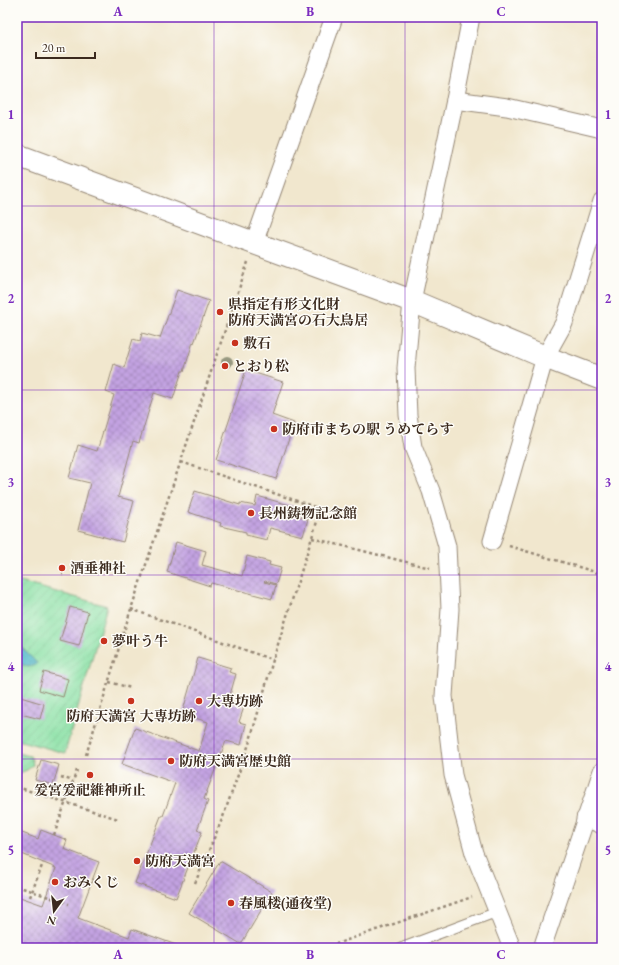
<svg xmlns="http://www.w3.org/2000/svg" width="619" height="965" font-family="'EB Garamond','Noto Serif JP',serif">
	<defs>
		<pattern id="garden-furrows" width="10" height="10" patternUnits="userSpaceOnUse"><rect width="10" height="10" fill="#88e0a4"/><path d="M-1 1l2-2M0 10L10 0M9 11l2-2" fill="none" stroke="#76c08d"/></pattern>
		<pattern id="water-ripples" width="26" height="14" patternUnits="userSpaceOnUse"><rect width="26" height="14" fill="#4db8c9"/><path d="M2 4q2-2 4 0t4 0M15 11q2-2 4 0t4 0" fill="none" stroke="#4196a3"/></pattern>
		<pattern id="building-cross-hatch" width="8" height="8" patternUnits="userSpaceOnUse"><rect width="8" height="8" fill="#c3a3e2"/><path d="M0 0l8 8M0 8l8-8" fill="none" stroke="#a085b7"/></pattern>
	</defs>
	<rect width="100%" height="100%" fill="#fdfcf7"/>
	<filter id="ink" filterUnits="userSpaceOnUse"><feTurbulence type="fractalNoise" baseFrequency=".025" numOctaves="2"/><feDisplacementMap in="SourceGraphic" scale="8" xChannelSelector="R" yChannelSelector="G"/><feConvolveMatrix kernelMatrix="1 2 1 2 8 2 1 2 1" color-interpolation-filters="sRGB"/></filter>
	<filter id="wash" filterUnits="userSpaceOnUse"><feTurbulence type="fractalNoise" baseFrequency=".012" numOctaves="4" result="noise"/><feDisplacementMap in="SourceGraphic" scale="16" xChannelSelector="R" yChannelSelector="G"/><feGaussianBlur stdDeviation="0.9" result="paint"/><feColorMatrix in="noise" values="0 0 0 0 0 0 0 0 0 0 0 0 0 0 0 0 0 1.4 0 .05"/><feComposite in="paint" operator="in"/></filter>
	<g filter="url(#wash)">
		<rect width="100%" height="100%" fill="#f1e7ce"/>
		<!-- garden -->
		<g fill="url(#garden-furrows)" stroke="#628561">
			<polygon points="17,581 107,606 65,753 17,740"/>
			<polygon points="17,753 30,756 32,760 33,765 27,770 17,774"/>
		</g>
		<!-- water -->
		<polygon fill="url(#water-ripples)" stroke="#447174" points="17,643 37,663 36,665 28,667 17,662"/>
		<g id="blocks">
			<!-- building -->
			<g fill="url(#building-cross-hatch)">
				<polygon points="177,290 209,301 194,343 193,342 184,371 182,371 173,399 154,393 139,443 133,441 118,497 134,501 123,542 78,530 90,483 69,478 78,445 97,451 114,395 106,392 114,364 124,368 133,339 140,341 142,333 160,338"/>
				<polygon points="246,370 283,382 272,415 294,423 276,479 216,460"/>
				<polygon points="195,491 240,505 240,503 255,506 257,496 297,507 295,515 308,519 303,536 270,528 267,540 246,535 246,532 220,526 221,523 188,512"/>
				<polygon points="176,542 206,551 202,565 242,576 247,556 270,562 269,565 281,568 276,584 265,581 264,582 276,585 272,599 211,583 210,586 167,572"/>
				<polygon points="70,607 88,612 79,646 60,641"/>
				<polygon points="198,658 231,668 229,672 236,674 228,702 244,707 239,722 246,724 241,745 226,741 204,799 208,801 197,830 202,832 176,898 135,883 161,816 163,816 175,783 122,764 135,728 199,751 208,722 182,714"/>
				<polygon points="44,672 68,679 63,697 39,690"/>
				<polygon points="17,696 44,704 40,719 17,713"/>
				<polygon points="41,760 59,765 53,785 35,780"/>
				<polygon points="41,830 67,840 64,849 99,862 78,918 129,937 132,929 179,946 179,948 17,948 17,896 43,905 56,868 17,852 17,831 38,839"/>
				<polygon points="220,861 272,892 241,944 189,913"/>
			</g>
		</g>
	</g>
	<g filter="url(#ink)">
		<use href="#blocks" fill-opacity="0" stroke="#968876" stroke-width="1"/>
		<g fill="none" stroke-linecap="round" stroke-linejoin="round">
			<!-- lane casing -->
			<g stroke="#968876" stroke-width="11">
				<polyline id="lane" points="401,948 497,912"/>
			</g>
			<!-- street casing -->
			<g stroke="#968876" stroke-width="19">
				<g id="street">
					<polyline points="471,17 455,100 412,301 406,368 408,415 413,447 431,491 447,546 450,609 444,696 453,775 474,853 512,948"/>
					<polyline points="455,100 507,107 602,129"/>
					<polyline points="254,243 334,17"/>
					<polyline points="492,541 545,357 564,323 602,201"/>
					<polyline points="585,818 602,825"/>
					<polyline points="542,948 602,771"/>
				</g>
			</g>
			<!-- secondary casing -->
			<g stroke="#968876" stroke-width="24">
				<polyline id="secondary" points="17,155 254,243 412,301 545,357 602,379"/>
			</g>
			<!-- path -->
			<g stroke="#968876" stroke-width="2.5" stroke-dasharray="3 3" stroke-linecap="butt">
				<polyline points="181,462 321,509 273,660 249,744 223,817 195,883"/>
				<polyline points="312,538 430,568"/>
				<polyline points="509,546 602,574"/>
				<polyline points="62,574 63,574"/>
				<polyline points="131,609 273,660"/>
				<polyline points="109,682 131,688"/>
				<polyline points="86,755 130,612 248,262"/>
				<polyline points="61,777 73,781"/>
				<polyline points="17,787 118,819"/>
				<polyline points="54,835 77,770"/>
				<polyline points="17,886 69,904"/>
				<polyline points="30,897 43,863"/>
				<polyline points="324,948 472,897"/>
			</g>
			<!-- lane -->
			<use href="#lane" stroke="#fff" stroke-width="9"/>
			<!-- street -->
			<use href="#street" stroke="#fff" stroke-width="17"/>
			<!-- secondary -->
			<use href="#secondary" stroke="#fff" stroke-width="22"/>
		</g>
		<!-- trees -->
		<circle fill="#979880" cx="227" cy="362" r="6"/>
	</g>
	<!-- grid -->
	<path fill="none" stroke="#7b2cbf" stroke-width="1" stroke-opacity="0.55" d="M214,17v931M405,17v931M17,206h585M17,390h585M17,575h585M17,759h585"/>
	<!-- markers -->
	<g fill="#c8321e" stroke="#fdfcf7" stroke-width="1.5">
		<circle cx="220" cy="312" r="4"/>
		<circle cx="235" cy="343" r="4"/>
		<circle cx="225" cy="366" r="4"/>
		<circle cx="274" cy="429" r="4"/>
		<circle cx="251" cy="513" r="4"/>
		<circle cx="62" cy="568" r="4"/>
		<circle cx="104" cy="641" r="4"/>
		<circle cx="131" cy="701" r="4"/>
		<circle cx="199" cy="701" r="4"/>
		<circle cx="171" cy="761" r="4"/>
		<circle cx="90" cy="775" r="4"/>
		<circle cx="137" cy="861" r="4"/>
		<circle cx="55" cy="882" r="4"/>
		<circle cx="231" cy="903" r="4"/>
	</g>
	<g text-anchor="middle" stroke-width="3" stroke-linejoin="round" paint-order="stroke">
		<!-- poi labels -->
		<g font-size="14" font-weight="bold" fill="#3b2a1e" stroke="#fdfcf7" text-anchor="start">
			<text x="228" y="309">県指定有形文化財<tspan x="228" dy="16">防府天満宮の石大鳥居</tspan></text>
			<text x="243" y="348">敷石</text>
			<text x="233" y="371">とおり松</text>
			<text x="282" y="434">防府市まちの駅 うめてらす</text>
			<text x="259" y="518">長州鋳物記念館</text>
			<text x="70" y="573">酒垂神社</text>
			<text x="112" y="646">夢叶う牛</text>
			<text x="207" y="706">大専坊跡</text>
			<text x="131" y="721" text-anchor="middle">防府天満宮 大専坊跡</text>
			<text x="179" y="766">防府天満宮歴史館</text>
			<text x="90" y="795" text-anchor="middle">爰宮爰祀維神所止</text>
			<text x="145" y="866">防府天満宮</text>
			<text x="63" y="887">おみくじ</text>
			<text x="239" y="908">春風楼(通夜堂)</text>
		</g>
	</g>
	<!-- margin -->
	<rect width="619" height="965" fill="none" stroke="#fdfcf7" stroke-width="44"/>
	<!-- north arrow -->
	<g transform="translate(54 911) rotate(195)" stroke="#fdfcf7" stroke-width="3" paint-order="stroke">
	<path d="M0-3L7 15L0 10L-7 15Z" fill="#3b2a1e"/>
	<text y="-6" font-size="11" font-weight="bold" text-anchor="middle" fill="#3b2a1e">N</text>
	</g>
	<!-- scale -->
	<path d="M36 52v6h59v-6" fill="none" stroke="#3b2a1e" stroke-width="2"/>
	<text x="42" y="52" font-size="12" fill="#3b2a1e" stroke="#fdfcf7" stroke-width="3" paint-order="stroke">20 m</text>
	<rect x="22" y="22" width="575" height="921" fill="none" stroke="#7b2cbf" stroke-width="1.5"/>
	<g font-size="13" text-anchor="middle" font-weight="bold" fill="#7b2cbf">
		<text x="118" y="16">A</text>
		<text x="310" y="16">B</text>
		<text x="501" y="16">C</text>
		<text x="11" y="119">1</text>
		<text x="608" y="119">1</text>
		<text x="11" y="303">2</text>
		<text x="608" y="303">2</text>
		<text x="11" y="487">3</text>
		<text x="608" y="487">3</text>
		<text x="11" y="671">4</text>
		<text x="608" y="671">4</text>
		<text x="11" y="855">5</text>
		<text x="608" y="855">5</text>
		<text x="118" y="959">A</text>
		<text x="310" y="959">B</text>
		<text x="501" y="959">C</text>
	</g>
</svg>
